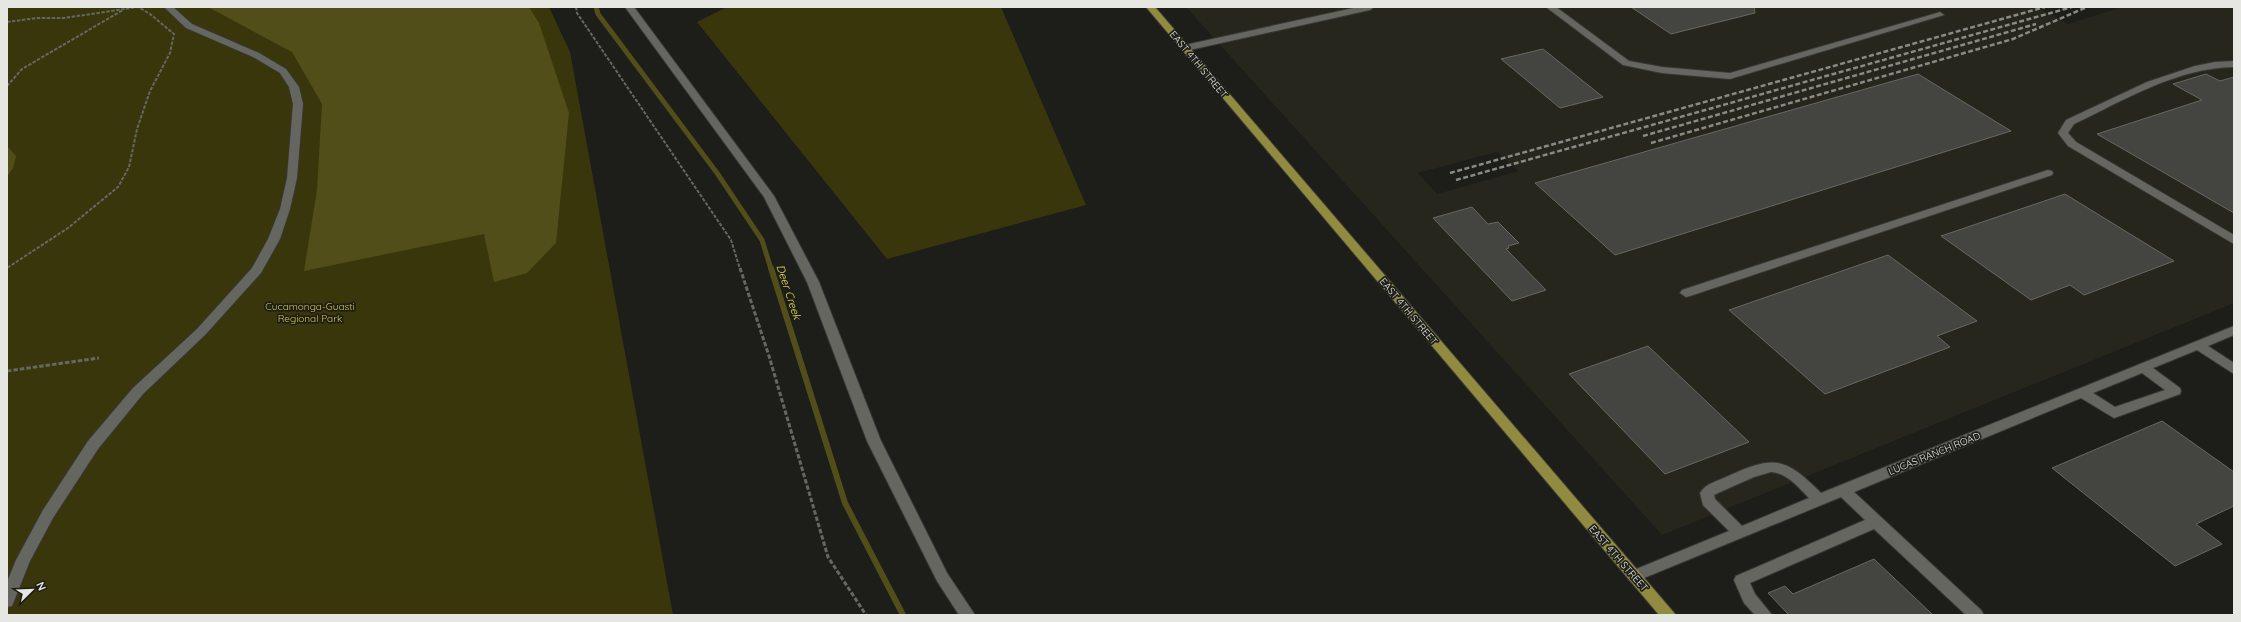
<svg xmlns="http://www.w3.org/2000/svg" width="2241" height="622" font-family="Quicksand,sans-serif">
	<rect width="100%" height="100%" fill="#1d1d19"/>
	<!-- built -->
	<path fill="#27261c" fill-rule="evenodd" d="M1186,7h852l30,17 54,-17h112v296l-572,232zM1497,152l21,19 -81,23 -19,-21z"/>
	<!-- green -->
	<g fill="#39360c">
		<polygon points="7,7 549,7 570,52 673,615 7,615"/>
		<polygon points="727,7 1001,7 1086,205 887,259 697,22"/>
	</g>
	<!-- water -->
	<g fill="#514e19">
		<polygon points="208,7 529,7 539,23 569,113 556,243 527,273 494,282 484,234 304,271 317,190 322,104 292,52"/>
		<polygon points="7,146 16,156 13,168 7,177"/>
	</g>
	<g fill="none" stroke-linecap="round" stroke-linejoin="round">
		<!-- stream-far1 -->
		<polyline stroke="#514e19" stroke-width="5" points="596,7 598,14 717,173 762,240 771,269"/>
		<!-- stream -->
		<polyline stroke="#514e19" stroke-width="6" points="771,268 845,503 903,615"/>
	</g>
	<!-- building -->
	<g fill="#444440" stroke="#686863">
		<polygon points="1631,7 1754,7 1755,13 1671,34"/>
		<polygon points="1543,49 1603,97 1560,108 1501,59"/>
		<polygon points="1918,74 2011,131 1615,255 1535,183"/>
		<polygon points="2206,74 2220,81 2234,77 2234,213 2097,134 2202,100 2173,84"/>
		<polygon points="2065,194 2174,261 2084,295 2070,285 2031,300 1941,236"/>
		<polygon points="1472,207 1488,224 1498,222 1519,243 1508,246 1509,248 1506,249 1546,290 1512,301 1433,218"/>
		<polygon points="1888,255 1977,321 1937,336 1950,347 1825,394 1729,310"/>
		<polygon points="1648,346 1749,442 1665,474 1569,374"/>
		<polygon points="2162,421 2234,472 2234,506 2196,524 2222,544 2175,566 2052,468"/>
		<polygon points="1874,559 1933,615 1789,615 1768,593 1785,586 1793,594"/>
	</g>
	<g fill="none" stroke-linecap="round" stroke-linejoin="round">
		<!-- minor casing -->
		<g stroke="#383836" stroke-width="2">
			<g id="minor">
				<polygon points="164,7 173,7 192,24 259,53 286,69 299,87 303,104 297,178 290,209 280,239 261,273 205,335 143,394 98,449 53,518 30,561 12,606 7,607 7,582 16,560 43,510 88,441 133,388 197,329 252,268 268,239 280,209 287,178 293,104 289,87 280,73 253,57 186,28"/>
				<polygon points="625,7 634,7 774,196 819,282 881,441 947,573 975,615 959,615 937,581 867,441 807,282 764,197"/>
				<polygon points="1358,7 1374,7 1370,10 1185,51 1180,48 1185,45"/>
				<polygon points="1546,7 1556,7 1629,61 1662,67 1730,73 1937,13 1940,12 1944,15 1730,79 1662,73 1623,65"/>
				<path d="M2234,61v6c-58,1 -109,33 -160,57l-6,9 8,9 158,93v9l-166,-98 -10,-13 8,-13 81,-38 48,-16 20,-4z"/>
				<polygon points="2048,170 2052,171 2053,173 2052,175 1690,296 1686,297 1680,293 1682,290"/>
				<path d="M2234,326v9l-26,11 26,17v11l-37,-24 -44,18 27,20 1,3 -1,3 -66,24 -33,-20 -227,94 127,118 3,5h-18l-92,-86 -124,54 5,11 17,21h-17l-11,-12 -10,-23 2,-4 129,-56 -24,-23 -202,83 -5,2 -5,-2 -2,-4 2,-4 100,-41 -26,-26 -3,-12c5,-9 17,-12 26,-16 48,-22 58,-21 95,16zM2142,373l23,17 -50,17 -22,-14zM1771,472c16,1 27,15 38,26l-67,28 -27,-27 -1,-4 4,-2 36,-16z"/>
			</g>
		</g>
		<!-- major casing -->
		<g stroke="#383836" stroke-width="2">
			<polygon id="major" points="1146,7 1155,7 1676,615 1659,615"/>
		</g>
		<!-- path-far1 -->
		<g stroke="#666662" stroke-width="2" stroke-dasharray="3.5 1.5" stroke-linecap="butt">
			<polyline points="576,7 577,13 731,240 740,269"/>
			<polyline points="7,22 37,18 64,18 138,7 150,14 174,34 170,53 150,91 137,129 129,167 118,187 68,228 7,268"/>
			<polyline points="7,86 22,69 123,10"/>
		</g>
		<!-- path -->
		<g stroke="#666662" stroke-width="3" stroke-dasharray="4.5 2" stroke-linecap="butt">
			<polyline points="740,268 769,356 828,557 866,615"/>
			<polyline points="7,371 99,358"/>
		</g>
		<!-- minor -->
		<use href="#minor" fill="#666661" fill-rule="evenodd"/>
		<!-- major -->
		<use href="#major" fill="#908b3e" fill-rule="evenodd"/>
		<!-- rail -->
		<g stroke="#898986" stroke-width="2.5" stroke-dasharray="5 2.5" stroke-linecap="butt">
			<polyline points="1643,136 2036,24"/>
			<polyline points="1651,143 2013,39 2087,7"/>
			<polyline points="1450,173 2045,7"/>
			<polyline points="1456,180 2072,7"/>
		</g>
	</g>
	<g text-anchor="middle" stroke-width="3.5" stroke-linejoin="round" paint-order="stroke">
		<!-- street labels -->
		<g font-size="10" fill="#e6e6e3" stroke="#1d1d19">
			<text transform="translate(1199 64) rotate(50)" y="4">EAST 4TH STREET</text>
			<text transform="translate(1409 311) rotate(50)" y="4">EAST 4TH STREET</text>
			<text transform="translate(1934 453) rotate(-22)" y="4">LUCAS RANCH ROAD</text>
			<text transform="translate(1619 558) rotate(49)" y="4">EAST 4TH STREET</text>
		</g>
		<!-- park labels -->
		<g font-size="10" fill="#d1c842" stroke="#1d1d19">
			<text x="310" y="310">Cucamonga-Guasti<tspan x="310" dy="12">Regional Park</tspan></text>
		</g>
		<!-- water labels -->
		<g font-size="11" font-style="italic" fill="#e4db58" stroke="#1d1d19">
			<text transform="translate(789 292) rotate(72)" y="4">Deer Creek</text>
		</g>
	</g>
	<!-- border -->
	<rect width="2241" height="622" fill="none" stroke="#e6e6e3" stroke-width="16"/>
	<!-- north arrow -->
	<g transform="translate(32 590) rotate(67)" stroke="#1d1d19" stroke-width="3" paint-order="stroke">
	<path d="M0-3L7 15L0 10L-7 15Z" fill="#e6e6e3"/>
	<text y="-6" font-size="11" font-weight="bold" text-anchor="middle" fill="#e6e6e3">N</text>
	</g>
</svg>
